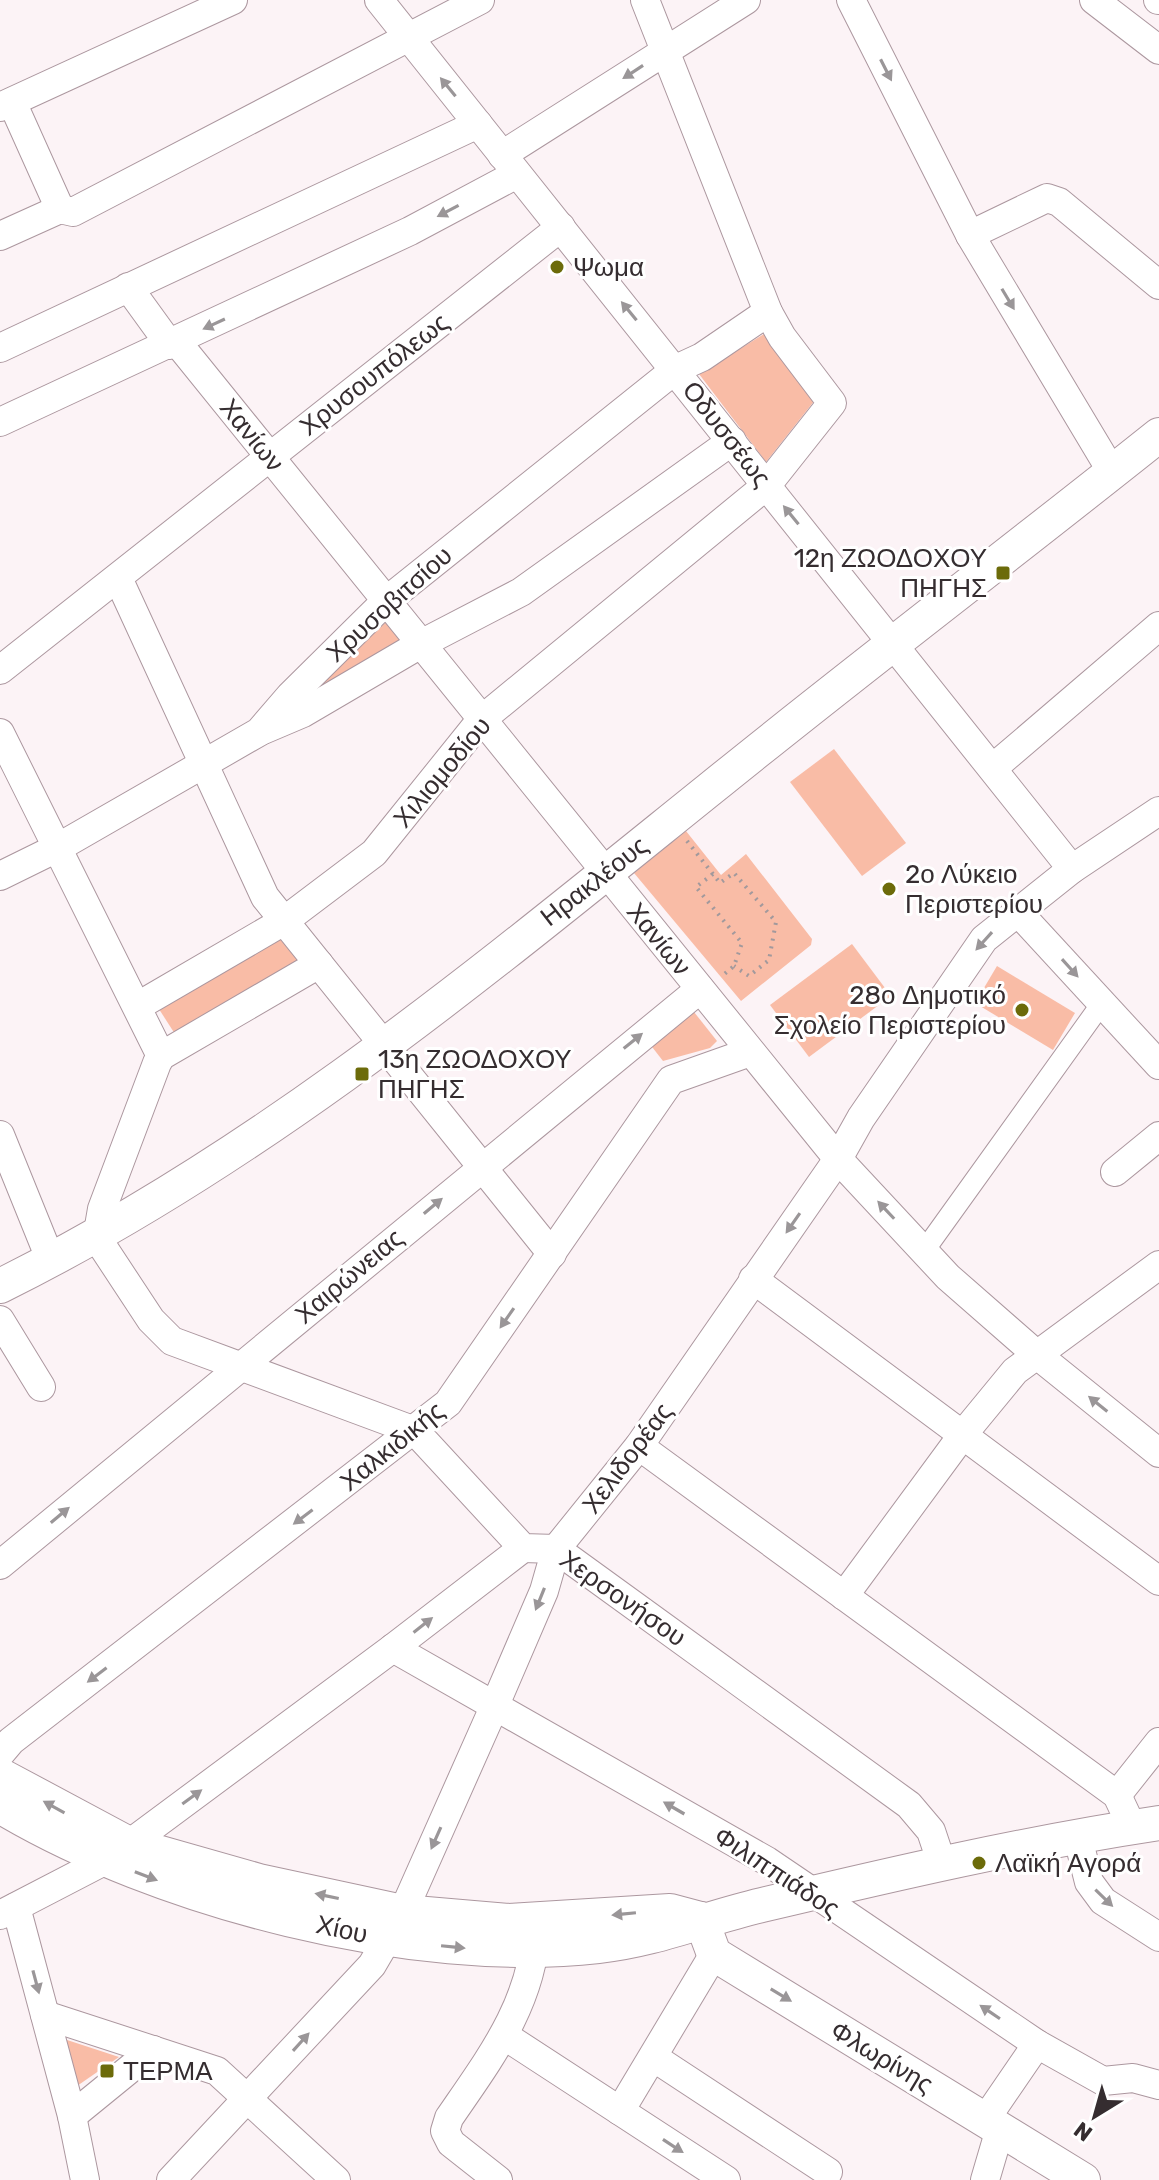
<svg xmlns="http://www.w3.org/2000/svg" width="1159" height="2180" font-family="Rubik,sans-serif">
	<rect width="100%" height="100%" fill="#fcf3f6"/>
	<!-- green -->
	<g fill="#f9bca6">
		<polygon points="764,334 815,400 766,462 699,374"/>
		<polygon points="387,621 402,641 295,706"/>
		<polygon points="834,749 906,843 862,876 790,782"/>
		<polygon points="686,831 721,875 746,854 812,939 811,945 741,1001 634,873"/>
		<polygon points="281,932 298,961 175,1034 157,1006"/>
		<polygon points="852,944 891,996 809,1057 770,1005"/>
		<polygon points="997,966 1075,1013 1053,1050 975,1003"/>
		<polygon points="694,1012 717,1041 710,1048 663,1061 649,1043"/>
		<polygon points="64,2039 119,2057 77,2086"/>
	</g>
	<g fill="none" stroke-linecap="round" stroke-linejoin="round">
		<!-- pedestrian casing -->
		<g stroke="#ac979f" stroke-width="22">
			<polyline id="pedestrian" points="924,1251 1102,1003"/>
		</g>
		<!-- minor casing -->
		<g stroke="#ac979f" stroke-width="30">
			<g id="minor">
				<polyline points="379,0 1072,869"/>
				<polyline points="851,0 970,235 1112,472"/>
				<polyline points="1094,0 1159,50"/>
				<polyline points="1158,0 1159,0"/>
				<polyline points="12,102 60,209"/>
				<polyline points="0,107 233,0"/>
				<polyline points="502,155 746,0"/>
				<polyline points="970,235 1047,198 1059,202 1159,285"/>
				<polyline points="0,236 60,209 73,212 480,0"/>
				<polyline points="128,287 170,345"/>
				<polyline points="177,342 838,1159 948,1277 1036,1354 1159,1453"/>
				<polyline points="0,348 478,124"/>
				<polyline points="0,422 410,231 517,174"/>
				<polyline points="118,578 265,897 552,1254"/>
				<polyline points="0,670 561,227"/>
				<polyline points="263,730 303,713 419,645 521,592 732,441"/>
				<polyline points="0,733 161,1056"/>
				<polyline points="993,768 1159,626"/>
				<polyline points="0,876 59,847 259,732 290,696 385,602 676,369 702,357 768,312"/>
				<polyline points="1017,911 1159,1065"/>
				<polyline points="319,964 161,1056 157,1063 102,1209 97,1238 151,1320 172,1341 415,1431 523,1548 556,1549 909,1805 931,1831 942,1864"/>
				<polyline points="138,1006 284,921 374,853 481,720 767,485 832,403 782,337 768,312 645,0"/>
				<polyline points="0,1135 51,1261"/>
				<polyline points="1115,1172 1159,1136"/>
				<polyline points="753,1279 1159,1581"/>
				<polyline points="0,1320 41,1387"/>
				<polyline points="639,1446 1117,1795 1132,1827"/>
				<polyline points="0,1565 700,989"/>
				<polyline points="844,1596 964,1433 1015,1371 1159,1265"/>
				<polyline points="393,1648 767,1861 1037,2044 1103,2081 1133,2078 1159,2085"/>
				<polyline points="0,1754 11,1741 448,1403 671,1080 750,1052"/>
				<polyline points="1117,1795 1159,1742"/>
				<polyline points="1078,1838 1089,1882 1103,1901 1159,1937"/>
				<polyline points="16,1907 72,2116 85,2180"/>
				<polyline points="0,1915 106,1860 129,1844 393,1648 523,1548"/>
				<polyline points="45,2015 217,2071 336,2180"/>
				<polyline points="505,2036 726,2180"/>
				<polyline points="653,2057 828,2172"/>
				<polyline points="620,2111 714,1954"/>
				<polyline points="72,2116 153,2050"/>
				<polyline points="985,2120 1037,2044"/>
				<polyline points="171,2180 372,1965 403,1912 495,1705 544,1591 556,1549 639,1446 838,1159 861,1118 984,939 1072,869 1159,811"/>
				<path d="M498,2180l-47,-37 -6,-12 4,-13c41,-60 83,-114 87,-188"/>
				<polyline points="985,2180 1000,2129"/>
			</g>
		</g>
		<!-- tertiary casing -->
		<g stroke="#ac979f" stroke-width="36">
			<g id="tertiary">
				<path d="M0,1286c261,-129 485,-316 710,-497 148,-120 300,-235 449,-354"/>
				<polyline points="0,1775 129,1844 259,1881 403,1912 508,1921 670,1911 700,1919"/>
				<path d="M0,1806c158,95 414,161 598,140 58,-6 108,-28 164,-41 131,-31 264,-62 397,-82"/>
				<polyline points="701,1919 714,1954 1083,2180"/>
			</g>
		</g>
		<!-- path -->
		<g stroke="#a2999c" stroke-width="4" stroke-dasharray="2 6" stroke-linecap="butt">
			<polyline points="687,841 720,883 734,873 776,922 769,960 749,976 734,966"/>
			<polyline points="713,874 696,887 742,943 734,966 722,976"/>
		</g>
		<!-- pedestrian -->
		<use href="#pedestrian" stroke="#fff" stroke-width="20"/>
		<!-- minor -->
		<use href="#minor" stroke="#fff" stroke-width="28"/>
		<!-- tertiary -->
		<use href="#tertiary" stroke="#fff" stroke-width="34"/>
	</g>
	<!-- one-way arrows -->
	<defs><path id="oneway-solid" d="M-6-.8H1V-3.2L6.5 0L1 3.2V.8H-6Z" transform="scale(2)"/></defs>
	<g fill="#9a9698">
		<use href="#oneway-solid" transform="translate(886 70) rotate(63)"/>
		<use href="#oneway-solid" transform="translate(633 72) rotate(147)"/>
		<use href="#oneway-solid" transform="translate(448 87) rotate(-129)"/>
		<use href="#oneway-solid" transform="translate(448 211) rotate(152)"/>
		<use href="#oneway-solid" transform="translate(1008 299) rotate(59)"/>
		<use href="#oneway-solid" transform="translate(629 311) rotate(-129)"/>
		<use href="#oneway-solid" transform="translate(214 324) rotate(155)"/>
		<use href="#oneway-solid" transform="translate(791 515) rotate(-129)"/>
		<use href="#oneway-solid" transform="translate(984 941) rotate(132)"/>
		<use href="#oneway-solid" transform="translate(1070 968) rotate(48)"/>
		<use href="#oneway-solid" transform="translate(633 1041) rotate(-39)"/>
		<use href="#oneway-solid" transform="translate(433 1206) rotate(-40)"/>
		<use href="#oneway-solid" transform="translate(886 1210) rotate(-133)"/>
		<use href="#oneway-solid" transform="translate(793 1223) rotate(125)"/>
		<use href="#oneway-solid" transform="translate(507 1318) rotate(125)"/>
		<use href="#oneway-solid" transform="translate(1098 1404) rotate(-141)"/>
		<use href="#oneway-solid" transform="translate(60 1515) rotate(-40)"/>
		<use href="#oneway-solid" transform="translate(303 1517) rotate(143)"/>
		<use href="#oneway-solid" transform="translate(540 1599) rotate(112)"/>
		<use href="#oneway-solid" transform="translate(423 1625) rotate(-38)"/>
		<use href="#oneway-solid" transform="translate(97 1675) rotate(143)"/>
		<use href="#oneway-solid" transform="translate(192 1797) rotate(-36)"/>
		<use href="#oneway-solid" transform="translate(54 1807) rotate(-151)"/>
		<use href="#oneway-solid" transform="translate(674 1808) rotate(-150)"/>
		<use href="#oneway-solid" transform="translate(436 1838) rotate(114)"/>
		<use href="#oneway-solid" transform="translate(146 1876) rotate(21)"/>
		<use href="#oneway-solid" transform="translate(327 1896) rotate(-168)"/>
		<use href="#oneway-solid" transform="translate(1104 1898) rotate(44)"/>
		<use href="#oneway-solid" transform="translate(624 1914) rotate(174)"/>
		<use href="#oneway-solid" transform="translate(453 1947) rotate(6)"/>
		<use href="#oneway-solid" transform="translate(36 1982) rotate(75)"/>
		<use href="#oneway-solid" transform="translate(781 1995) rotate(31)"/>
		<use href="#oneway-solid" transform="translate(990 2012) rotate(-146)"/>
		<use href="#oneway-solid" transform="translate(301 2042) rotate(-48)"/>
		<use href="#oneway-solid" transform="translate(673 2146) rotate(33)"/>
	</g>
	<!-- markers -->
	<g fill="#6c6b0a" stroke="#fff" stroke-width="3">
		<circle cx="557" cy="267" r="8"/>
		<rect x="995" y="565" width="16" height="16" rx="4"/>
		<circle cx="889" cy="889" r="8"/>
		<circle cx="1022" cy="1010" r="8"/>
		<rect x="354" y="1066" width="16" height="16" rx="4"/>
		<circle cx="979" cy="1863" r="8"/>
		<rect x="99" y="2063" width="16" height="16" rx="4"/>
	</g>
	<g text-anchor="middle" stroke-width="6" stroke-linejoin="round" paint-order="stroke">
		<!-- poi labels -->
		<g font-size="26" fill="#352d30" stroke="#fff" text-anchor="start">
			<text x="573" y="276">Ψωμα</text>
			<text x="987" y="567" text-anchor="end">12η ΖΩΟΔΟΧΟΥ<tspan x="987" dy="30">ΠΗΓΗΣ</tspan></text>
			<text x="905" y="883">2ο Λύκειο<tspan x="905" dy="30">Περιστερίου</tspan></text>
			<text x="1006" y="1004" text-anchor="end">28ο Δημοτικό<tspan x="1006" dy="30">Σχολείο Περιστερίου</tspan></text>
			<text x="378" y="1068">13η ΖΩΟΔΟΧΟΥ<tspan x="378" dy="30">ΠΗΓΗΣ</tspan></text>
			<text x="995" y="1872">Λαϊκή Αγορά</text>
			<text x="123" y="2080">ΤΕΡΜΑ</text>
		</g>
		<!-- street labels -->
		<g font-size="26" fill="#352d30" stroke="#fff">
			<text transform="translate(374 374) rotate(-38)" y="9">Χρυσουπόλεως</text>
			<text transform="translate(727 434) rotate(52)" y="9">Οδυσσέως</text>
			<text transform="translate(252 435) rotate(51)" y="9">Χανίων</text>
			<text transform="translate(389 604) rotate(-42)" y="9">Χρυσοβιτσίου</text>
			<text transform="translate(442 772) rotate(-50)" y="9">Χιλιομοδίου</text>
			<text transform="translate(594 881) rotate(-38)" y="9">Ηρακλέους</text>
			<text transform="translate(659 939) rotate(51)" y="9">Χανίων</text>
			<text transform="translate(349 1276) rotate(-40)" y="9">Χαιρώνειας</text>
			<text transform="translate(392 1446) rotate(-39)" y="9">Χαλκιδικής</text>
			<text transform="translate(627 1458) rotate(-53)" y="9">Χελιδορέας</text>
			<text transform="translate(623 1598) rotate(35)" y="9">Χερσονήσου</text>
			<text transform="translate(777 1872) rotate(33)" y="9">Φιλιππιάδος</text>
			<text transform="translate(342 1929) rotate(12)" y="9">Χίου</text>
			<text transform="translate(882 2057) rotate(31)" y="9">Φλωρίνης</text>
		</g>
	</g>
	<!-- north arrow -->
	<g transform="translate(1095 2116) rotate(217)" stroke="#ffffff" stroke-width="6" paint-order="stroke">
	<path d="M0-6L14 30L0 20L-14 30Z" fill="#352d30"/>
	<text y="-12" font-size="22" font-weight="bold" text-anchor="middle" fill="#352d30">N</text>
	</g>
</svg>
